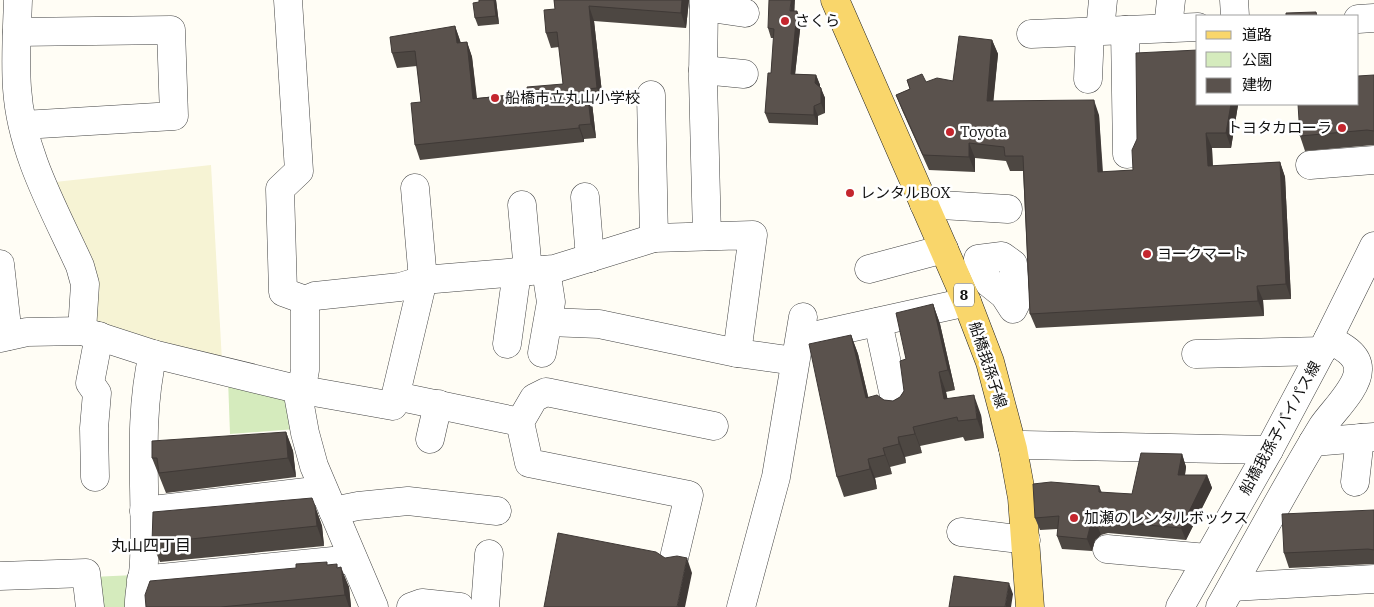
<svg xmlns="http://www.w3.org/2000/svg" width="1374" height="607" font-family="'IBM Plex Serif','Noto Sans JP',serif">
	<rect width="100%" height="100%" fill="#fffdf5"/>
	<!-- farmland -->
	<polygon fill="#f6f3d4" points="211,165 222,361 96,326 55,182"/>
	<!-- green -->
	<g fill="#d5ebbd">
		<polygon points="228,379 292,394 296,429 230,434"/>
		<polygon points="135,575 135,607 94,607 91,577"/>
	</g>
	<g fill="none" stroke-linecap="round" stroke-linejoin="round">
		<!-- minor casing -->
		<g stroke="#444" stroke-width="29">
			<g id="minor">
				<path d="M18,0c-1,29 -3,59 -1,88 4,64 37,121 63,178l5,18 -3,47"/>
				<polyline points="288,0 299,171 280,189 283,292 305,300 315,296 400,287 423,280 554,269 654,238 753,235 737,353"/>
				<polyline points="704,0 703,79 707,236"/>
				<polyline points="1234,0 1235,16"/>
				<polyline points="704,7 745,13"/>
				<polyline points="1358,19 1374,18"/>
				<polyline points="1168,28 1171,0"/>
				<polyline points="1125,30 1127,154"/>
				<polyline points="1100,31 1103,0"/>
				<polyline points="17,32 171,30 174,116 23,125"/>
				<polyline points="1031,34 1198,27"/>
				<polyline points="703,70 744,74"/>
				<polyline points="1088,79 1090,32"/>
				<polyline points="651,95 654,238"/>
				<polyline points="1310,165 1374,160"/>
				<polyline points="585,197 590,258"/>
				<polyline points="924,204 1008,209"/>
				<polyline points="522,205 528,271"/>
				<polygon points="1002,256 1013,264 1016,303 1013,309 1004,295 989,283 978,259"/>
				<polyline points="0,264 8,336"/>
				<polyline points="869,269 944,249"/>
				<polyline points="305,300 305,370 303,381 297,389 305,433 314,466 374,607"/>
				<polyline points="548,322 599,324 737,353 795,361"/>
				<polyline points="878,322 896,405"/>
				<polyline points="0,338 27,332 82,331 153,354 297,389 393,406 423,280 415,188"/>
				<polyline points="804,338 967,302"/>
				<polyline points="507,344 517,272"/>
				<polyline points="542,353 551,302 546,270"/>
				<polyline points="1196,354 1322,351"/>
				<polyline points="396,396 520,422"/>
				<polyline points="430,439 438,404"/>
				<polyline points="1313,442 1374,437"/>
				<polyline points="1013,449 1024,445 1269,450"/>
				<polyline points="95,477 94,428 97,393 90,383 99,336"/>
				<polyline points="1355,482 1360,438"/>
				<polyline points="144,511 323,490"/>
				<polyline points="333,511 358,506 408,501 497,511"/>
				<polyline points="961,532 1026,540"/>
				<polyline points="1107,549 1207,558"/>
				<polyline points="674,558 689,495 529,463 520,422 534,398 546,392 714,426"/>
				<polyline points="0,576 86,573 90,607"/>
				<polyline points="141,580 353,559"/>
				<polyline points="1232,587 1374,579"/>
				<path d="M139,607c-1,-16 5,-30 5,-46 3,-69 -7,-139 9,-207"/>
				<polyline points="411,607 422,603 460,607"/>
				<polyline points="485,607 489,554"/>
				<polyline points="741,607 776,477 803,317"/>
				<polyline points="1180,607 1269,450 1328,339 1374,246"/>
				<path d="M1220,607c34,-60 66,-121 102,-180 10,-15 36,-39 36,-57 1,-16 -18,-25 -30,-31"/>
			</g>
		</g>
		<!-- major casing -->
		<g stroke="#222" stroke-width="29">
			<polyline id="major" points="835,0 967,302 990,362 1013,449 1022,498 1030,607"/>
		</g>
		<!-- minor -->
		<use href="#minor" stroke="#fff" stroke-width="28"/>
		<!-- major -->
		<use href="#major" stroke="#f9d66b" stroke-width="28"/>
	</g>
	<!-- wall -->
	<g fill="#4d4742">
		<polygon points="496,0 499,24 478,26 475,18"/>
		<polygon points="554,0 689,0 686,28 594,21 603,102 592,103 596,138 584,139 584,142 420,160 415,145 421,102 417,66 397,68 392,53 455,26 461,43 467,42 472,57 477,98 528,93 563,84 559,47 551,48 546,33 555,9"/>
		<polygon points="794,11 797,11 801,21 795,74 816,75 820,85 820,87 825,98 825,113 818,116 818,125 769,123 765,113 771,73 774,38 771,38 768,28"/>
		<polygon points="992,40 998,54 993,101 1099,115 1103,172 1133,170 1198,104 1238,104 1238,105 1231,148 1212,148 1213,166 1280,162 1285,177 1291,299 1263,300 1264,316 1036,328 1030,314 1023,171 1010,171 1006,161 975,158 975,172 929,170 902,110 896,95 910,89 907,80 926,82 953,81"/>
		<polygon points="1374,75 1374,145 1305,151 1300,136"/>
		<polygon points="933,304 940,324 955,390 946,392 947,399 981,415 984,438 965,441 963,437 920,446 922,453 905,457 906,463 890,467 892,474 875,478 877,489 844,497 837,477 851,335 858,354 868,397 884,400 893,401 900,397 904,391 906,359"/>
		<polygon points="286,432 293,451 296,477 166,493 152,458"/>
		<polygon points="1182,454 1186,467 1185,475 1207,475 1212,488 1186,540 1108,533 1101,535 1095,540 1092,551 1062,549 1057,536 1058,529 1040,530 1035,518 1099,486 1102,493 1132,494"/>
		<polygon points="315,506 322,526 324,546 160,562 152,543"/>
		<polygon points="1374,510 1374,564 1289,568 1284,553"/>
		<polygon points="328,565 338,568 349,587 351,607 146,607"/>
	</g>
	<!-- shaded-wall -->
	<g fill="#3f3936">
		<polygon points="494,0 496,0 499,24 496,16"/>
		<polygon points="682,0 689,0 686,28 681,13"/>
		<polygon points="791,0 795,0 794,21 790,11"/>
		<polygon points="589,6 594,21 603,102 597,88"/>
		<polygon points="797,11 801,21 794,84 791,74"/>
		<polygon points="455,26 460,41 462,58 457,43"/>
		<polygon points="992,40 998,54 992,116 987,101"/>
		<polygon points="467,42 472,57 478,113 473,99"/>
		<polygon points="816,75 820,85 819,93 815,83"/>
		<polygon points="821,88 825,98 825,113 821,103"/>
		<polygon points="587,89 592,103 596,138 591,124"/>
		<polygon points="1094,100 1099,115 1103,187 1098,172"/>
		<polygon points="1231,104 1238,104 1238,105 1231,148 1226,133"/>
		<polygon points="814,106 818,116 818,125 814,115"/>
		<polygon points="579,125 584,139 584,142 579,128"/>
		<polygon points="1206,133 1212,148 1213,181 1208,166"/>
		<polygon points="969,143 975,158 975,172 969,157"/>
		<polygon points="1280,162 1285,177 1291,299 1286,284"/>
		<polygon points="1257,286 1263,300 1264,316 1258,301"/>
		<polygon points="933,304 940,324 955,390 948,370"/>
		<polygon points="851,335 858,354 873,417 866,398"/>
		<polygon points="939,372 946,392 952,418 944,399"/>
		<polygon points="974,395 981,415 984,438 977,419"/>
		<polygon points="913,427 920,446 922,453 915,434"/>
		<polygon points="286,432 293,451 296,477 288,458"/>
		<polygon points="898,437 905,457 906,463 899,444"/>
		<polygon points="883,448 890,467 892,474 885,455"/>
		<polygon points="1182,454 1186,467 1183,487 1178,475"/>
		<polygon points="868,459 875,478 877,489 870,469"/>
		<polygon points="1207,475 1212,488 1186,540 1181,528"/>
		<polygon points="315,506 322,526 324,546 317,526"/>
		<polygon points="1096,522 1101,535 1095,540 1092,551 1087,539 1090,527"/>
		<polygon points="687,558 692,573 685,607 677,607"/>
		<polygon points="337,564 343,581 341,567 349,587 351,607 349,607 345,595"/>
		<polygon points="1009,583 1013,594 1011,607 1005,607"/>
	</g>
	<!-- building -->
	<g fill="#5a524d" stroke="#3f3936">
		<polygon points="479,0 494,0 496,16 475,18 473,3 479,2"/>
		<polygon points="554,0 682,0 681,13 589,6 597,88 587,89 591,124 579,125 579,128 415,145 411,103 421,102 415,51 392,53 390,37 455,26 457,43 467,42 473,99 528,93 527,87 563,84 557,32 546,33 544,10 555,9"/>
		<polygon points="769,0 791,0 790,11 797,11 791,74 816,75 815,83 821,88 821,103 814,106 814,115 765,113 768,73 771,73 774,29 768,28"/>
		<polygon points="1316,12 1317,16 1286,16 1286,13"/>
		<polygon points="959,36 992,40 987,101 1094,100 1098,172 1133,170 1132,150 1137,139 1136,53 1198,50 1198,104 1231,104 1226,133 1206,133 1208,166 1280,162 1286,284 1257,286 1258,301 1030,314 1023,156 1005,156 1004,147 969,143 969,157 923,155 896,95 910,89 907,80 922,74 926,82 937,78 953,81"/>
		<polygon points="1374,75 1374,131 1367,130 1300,136 1298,104 1358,104 1358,76"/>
		<polygon points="933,304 948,370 939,372 944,399 974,395 977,419 958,421 957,417 913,427 915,434 898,437 899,444 883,448 885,455 868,459 870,469 837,477 809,344 851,335 866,398 877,395 884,400 893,401 900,397 904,391 900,361 906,359 896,313"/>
		<polygon points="286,432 288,458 159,473 157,458 152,458 152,441"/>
		<polygon points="1141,453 1182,454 1178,475 1207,475 1181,528 1103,521 1096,522 1090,527 1087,539 1057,536 1059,516 1035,518 1033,484 1051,482 1099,486 1099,492 1132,494"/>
		<polygon points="312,498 315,506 317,526 152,543 153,512"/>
		<polygon points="1374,510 1374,550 1368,549 1284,553 1282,514"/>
		<polygon points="558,533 656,552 665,558 677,556 687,558 677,607 544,607"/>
		<polygon points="327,562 327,565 337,564 337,568 341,567 345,595 221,607 146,607 145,595 150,581 296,568 296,564"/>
		<polygon points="954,576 1009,583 1005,607 949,607"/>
	</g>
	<!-- markers -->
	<g fill="#c4262e" stroke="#fff" stroke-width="2">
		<circle cx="785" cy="21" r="5"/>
		<circle cx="495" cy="98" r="5"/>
		<circle cx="1342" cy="128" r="5"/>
		<circle cx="950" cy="132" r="5"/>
		<circle cx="850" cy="193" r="5"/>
		<circle cx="1147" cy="254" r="5"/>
		<circle cx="1074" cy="518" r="5"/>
	</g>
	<g text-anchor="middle" stroke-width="5" stroke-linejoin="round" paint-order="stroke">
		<!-- shield labels -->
		<rect fill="#fff" stroke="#585858" stroke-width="1" x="954" y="283.5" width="20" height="23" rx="4"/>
		<g font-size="14" font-weight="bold" fill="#111">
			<text x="964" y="300">8</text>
		</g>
		<!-- poi labels -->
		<g font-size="15" fill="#111" stroke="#fff" text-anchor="start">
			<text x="795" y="26">さくら</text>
			<text x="505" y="103">船橋市立丸山小学校</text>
			<text x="1332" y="133" text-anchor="end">トヨタカローラ</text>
			<text x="960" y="137">Toyota</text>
			<text x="860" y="198">レンタルBOX</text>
			<text x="1157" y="259">ヨークマート</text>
			<text x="1084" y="523">加瀬のレンタルボックス</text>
		</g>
		<!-- street labels -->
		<g font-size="15" fill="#111" stroke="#fff">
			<text transform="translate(988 365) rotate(72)" y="5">船橋我孫子線</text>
			<text transform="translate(1280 428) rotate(-61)" y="5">船橋我孫子バイパス線</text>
		</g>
		<!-- neighbourhood labels -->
		<g font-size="16" fill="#111" stroke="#fff">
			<text x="151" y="551">丸山四丁目</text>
		</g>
	</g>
	<!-- legend -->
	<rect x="1196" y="15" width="162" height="90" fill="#ffffff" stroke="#a0a0a0"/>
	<rect x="1206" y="31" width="25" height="8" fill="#f9d66b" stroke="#a0a0a0"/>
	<text x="1242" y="40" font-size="15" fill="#111111">道路</text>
	<rect x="1206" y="52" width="25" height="15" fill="#d5ebbd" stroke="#a0a0a0"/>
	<text x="1242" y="65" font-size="15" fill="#111111">公園</text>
	<rect x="1206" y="78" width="25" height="15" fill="#5a524d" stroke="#a0a0a0"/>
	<text x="1242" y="90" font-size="15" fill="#111111">建物</text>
</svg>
